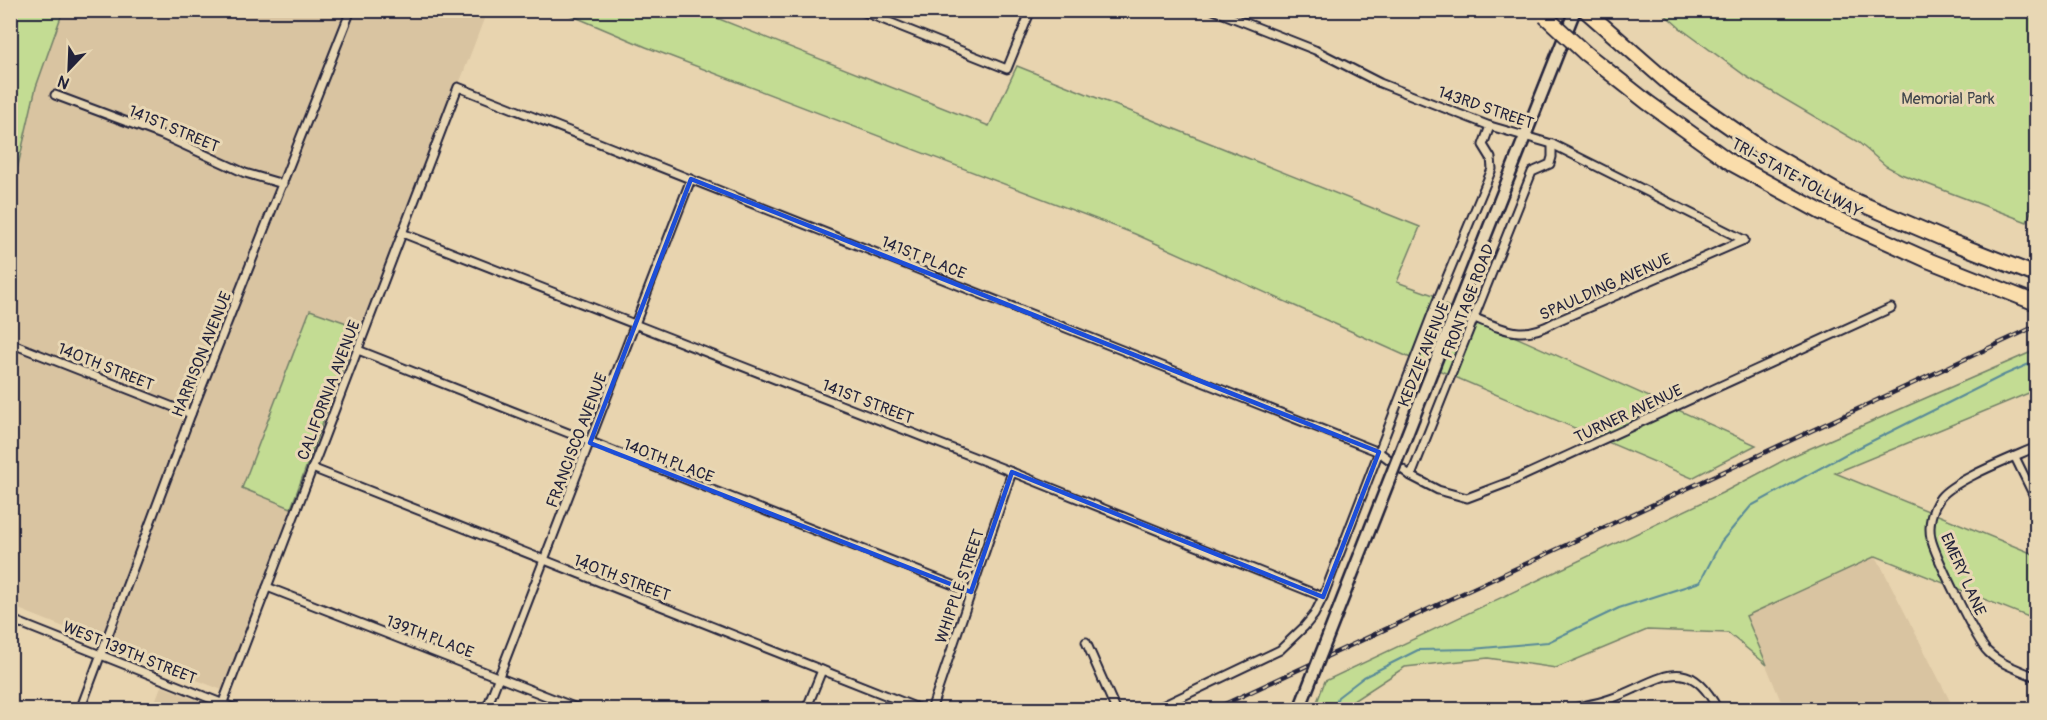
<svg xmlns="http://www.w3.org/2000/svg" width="2047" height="720" font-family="Pangolin,sans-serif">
	<rect width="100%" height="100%" fill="#e8d4af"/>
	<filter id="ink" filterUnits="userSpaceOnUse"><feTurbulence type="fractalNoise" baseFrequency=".0167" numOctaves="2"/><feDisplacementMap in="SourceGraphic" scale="12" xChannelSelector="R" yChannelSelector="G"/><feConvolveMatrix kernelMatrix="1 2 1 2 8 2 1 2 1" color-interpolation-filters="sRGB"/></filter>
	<g filter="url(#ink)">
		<!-- built -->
		<g fill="#d9c4a1">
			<polygon points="63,11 487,11 365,330 310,310 242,488 297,510 227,692 11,606 11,196 36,87"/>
			<polygon points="1876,556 1954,709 1784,709 1746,616"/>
			<polygon points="161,686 219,709 152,710"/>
		</g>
		<!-- green -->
		<g fill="#c3dc93" stroke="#727f67" stroke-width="1.5">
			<polygon points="11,10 63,11 36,87 11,196"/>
			<polygon points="561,11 699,11 989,126 1017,66 1420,227 1397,282 1439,297 1438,302 1756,445 1692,478 1415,360 1135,234 646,47"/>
			<polygon points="1661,11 2036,11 2036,197 2027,222 1901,174 1886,166 1858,142 1747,77 1680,28"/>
			<polygon points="310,310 358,327 291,508 242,488"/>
			<polygon points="2036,350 2036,390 1835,473 2036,555 2036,620 1876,556 1746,616 1767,665 1728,633 1647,630 1556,668 1488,658 1405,667 1350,703 1347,709 1314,710 1325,681 1722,493 1788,458"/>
		</g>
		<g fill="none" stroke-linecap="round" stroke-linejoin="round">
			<!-- stream -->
			<polyline stroke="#598a98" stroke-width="2" points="1333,710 1338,697 1364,677 1418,650 1472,649 1548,642 1619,608 1700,582 1721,542 1751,506 1846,454 2004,375 2036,361"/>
			<!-- minor casing -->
			<g stroke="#22223b" stroke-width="11">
				<g id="minor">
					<polyline points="859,10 1007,69 1031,10"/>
					<polyline points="1213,10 1315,50 1380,83 1490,126 1552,144 1744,240"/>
					<polyline points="55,95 162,135 245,173 283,184"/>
					<polyline points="402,233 1012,472 1323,597"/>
					<path d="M1475,318c31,13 49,22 80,4l189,-82"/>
					<polyline points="10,343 191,414"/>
					<polyline points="358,350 971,592"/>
					<path d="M2036,447c-22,10 -83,33 -96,51 -8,11 -12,26 -9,40 3,15 46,104 57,114 13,13 32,18 48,25"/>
					<polyline points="2015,457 2036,500"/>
					<polyline points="312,468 923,710"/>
					<polyline points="1411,476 1532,172 1550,164 1552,157 1552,144"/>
					<polyline points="267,587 582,710"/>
					<polyline points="10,619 239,710"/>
					<polyline points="1086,642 1116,710"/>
					<polyline points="80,710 191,414 351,10"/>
					<polyline points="220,710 458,87 1379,452 1411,476 1438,490 1467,498 1512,481 1891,308"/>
					<polyline points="486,710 691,179"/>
					<polyline points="806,710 822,670"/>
					<polyline points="931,710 1012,472"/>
					<polyline points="1154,710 1280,650 1304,627 1314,615 1323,597 1437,301 1492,169 1491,158 1483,145 1490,126"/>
					<path d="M1565,710c15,-4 31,-6 45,-11 47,-16 77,-51 108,11"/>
				</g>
			</g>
			<!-- secondary casing -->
			<g stroke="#22223b" stroke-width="15">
				<polyline id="secondary" points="1432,371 1575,10"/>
			</g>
			<!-- motorway casing -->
			<g stroke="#22223b" stroke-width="18">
				<g id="motorway">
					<polyline points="1585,10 1674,88 1759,147 1848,198 1949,241 2036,275"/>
					<polyline points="1585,53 1647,102 1733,164 1821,212 1930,261 2036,303"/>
				</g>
			</g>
			<!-- minor -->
			<use href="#minor" stroke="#e8d7b4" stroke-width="7"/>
			<!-- secondary -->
			<use href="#secondary" stroke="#e8d7b4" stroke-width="10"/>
			<!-- motorway -->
			<use href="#motorway" stroke="#faddab" stroke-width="14"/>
			<!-- rail casing -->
			<g stroke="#22223b" stroke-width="4.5">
				<polyline id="rail" points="1212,710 2036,326"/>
			</g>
			<!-- rail -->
			<use href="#rail" stroke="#e8d7b4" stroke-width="2" stroke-dasharray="7" stroke-linecap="butt"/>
			<!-- secondary-bridge casing -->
			<g stroke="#22223b" stroke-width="15" stroke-linecap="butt">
				<polyline id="secondary-bridge" points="1299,710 1432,371"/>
			</g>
			<!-- motorway-bridge casing -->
			<g stroke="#22223b" stroke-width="18" stroke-linecap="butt">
				<polyline id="motorway-bridge" points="1545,16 1585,53"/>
			</g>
			<!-- secondary-bridge -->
			<use href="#secondary-bridge" stroke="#e8d7b4" stroke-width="10"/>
			<!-- motorway-bridge -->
			<use href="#motorway-bridge" stroke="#faddab" stroke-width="14"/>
		</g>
	</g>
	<!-- marked area -->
	<path fill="none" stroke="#1d4ed8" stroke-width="4.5" stroke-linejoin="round" d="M691,179l688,273 -56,145 -311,-125 -41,120 -381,-149z"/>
	<g text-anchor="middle" stroke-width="6" stroke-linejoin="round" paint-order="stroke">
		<!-- park labels -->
		<g font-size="16" fill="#42474d" stroke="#e8d7b4">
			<text x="1948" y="104">Memorial Park</text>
		</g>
		<!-- street labels -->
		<g font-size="16" fill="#22223b" stroke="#e8d7b4">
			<text transform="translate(1486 107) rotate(19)" y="6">143RD STREET</text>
			<text transform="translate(174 128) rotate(23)" y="6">141ST STREET</text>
			<text transform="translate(1797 177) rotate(29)" y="6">TRI-STATE TOLLWAY</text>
			<text transform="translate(924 257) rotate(22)" y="6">141ST PLACE</text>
			<text transform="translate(1605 286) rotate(-24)" y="6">SPAULDING AVENUE</text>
			<text transform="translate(1467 301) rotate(-69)" y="6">FRONTAGE ROAD</text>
			<text transform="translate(201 354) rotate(-68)" y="6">HARRISON AVENUE</text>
			<text transform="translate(1423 354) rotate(-68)" y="6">KEDZIE AVENUE</text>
			<text transform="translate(106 366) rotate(22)" y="6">140TH STREET</text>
			<text transform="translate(328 390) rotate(-69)" y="6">CALIFORNIA AVENUE</text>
			<text transform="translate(868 401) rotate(21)" y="6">141ST STREET</text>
			<text transform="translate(1628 413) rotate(-25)" y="6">TURNER AVENUE</text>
			<text transform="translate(576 440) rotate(-69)" y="6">FRANCISCO AVENUE</text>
			<text transform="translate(669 460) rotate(21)" y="6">140TH PLACE</text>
			<text transform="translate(1964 574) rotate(66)" y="6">EMERY LANE</text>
			<text transform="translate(622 577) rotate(21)" y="6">140TH STREET</text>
			<text transform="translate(959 586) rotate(-71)" y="6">WHIPPLE STREET</text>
			<text transform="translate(430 636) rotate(21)" y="6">139TH PLACE</text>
			<text transform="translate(130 652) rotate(22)" y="6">WEST 139TH STREET</text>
		</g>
	</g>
	<!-- margin -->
	<rect width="2047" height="720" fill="none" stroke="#e8d7b4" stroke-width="36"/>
	<rect x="18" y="18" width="2011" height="684" fill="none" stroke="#22223b" stroke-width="2" filter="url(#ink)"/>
	<!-- north arrow -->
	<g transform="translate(69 69) rotate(203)" stroke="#e8d7b4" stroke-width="4.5" paint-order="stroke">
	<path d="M0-4.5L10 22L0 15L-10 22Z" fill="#22223b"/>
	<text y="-9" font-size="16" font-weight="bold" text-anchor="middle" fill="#22223b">N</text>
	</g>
</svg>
